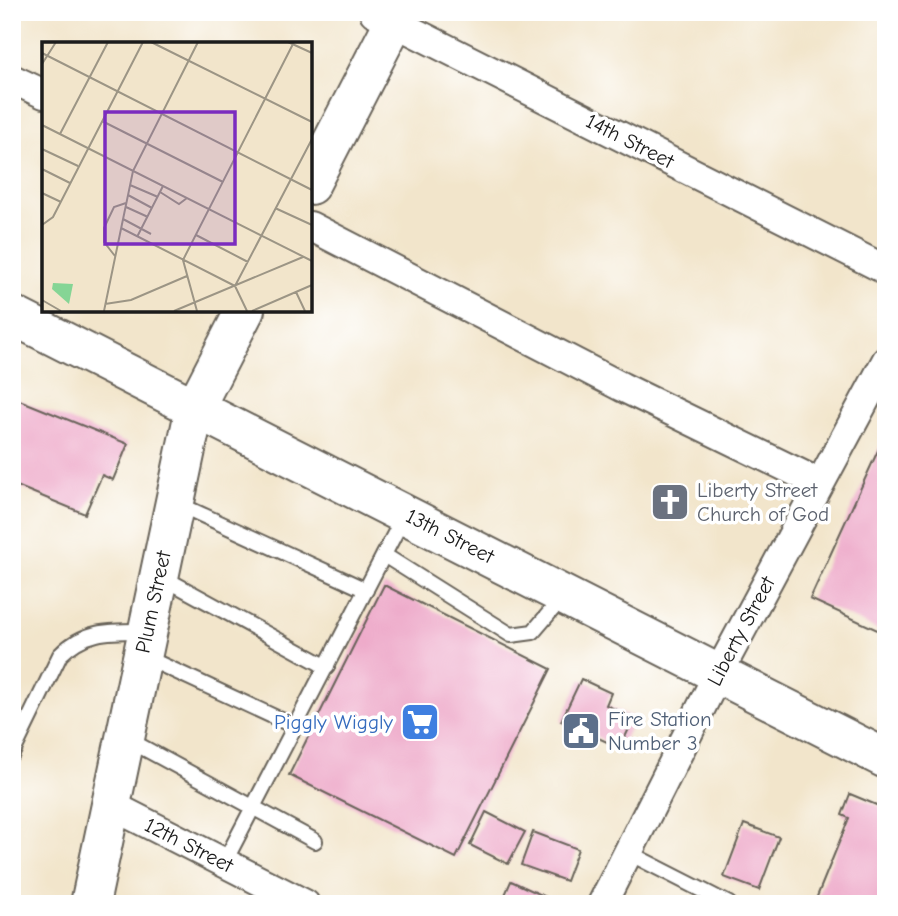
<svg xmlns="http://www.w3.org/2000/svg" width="898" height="916" font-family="'Comic Neue',sans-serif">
	<rect width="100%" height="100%" fill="#fff"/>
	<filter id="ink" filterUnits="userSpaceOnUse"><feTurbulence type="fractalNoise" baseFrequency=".0143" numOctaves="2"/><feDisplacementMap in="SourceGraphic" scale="14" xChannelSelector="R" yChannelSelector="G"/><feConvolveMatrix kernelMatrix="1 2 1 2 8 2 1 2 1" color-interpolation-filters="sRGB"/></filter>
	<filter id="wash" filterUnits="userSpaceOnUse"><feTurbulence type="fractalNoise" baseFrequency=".00686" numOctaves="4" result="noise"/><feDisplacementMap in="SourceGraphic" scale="28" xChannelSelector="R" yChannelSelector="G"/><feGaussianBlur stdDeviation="1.57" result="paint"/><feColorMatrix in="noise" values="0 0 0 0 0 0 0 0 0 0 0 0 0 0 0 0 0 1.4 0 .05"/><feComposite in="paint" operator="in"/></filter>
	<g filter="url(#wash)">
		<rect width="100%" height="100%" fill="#f2e5cb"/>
		<g id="blocks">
			<!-- building -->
			<g fill="#eeabca">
				<polygon points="12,397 128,444 113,480 102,475 85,514 12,484"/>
				<polygon points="886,433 886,634 810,599"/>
				<polygon points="384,585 551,669 456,858 289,775"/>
				<polygon points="581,679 611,693 606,705 634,718 620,748 561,721"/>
				<polygon points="850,794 886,809 886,904 814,904 849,818 842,815"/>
				<polygon points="486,812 525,832 508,864 470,845"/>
				<polygon points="744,824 779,837 759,890 724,877"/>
				<polygon points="533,832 578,849 566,881 521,865"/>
				<polygon points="511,881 555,901 554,904 501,904"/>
			</g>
		</g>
	</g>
	<g filter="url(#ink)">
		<use href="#blocks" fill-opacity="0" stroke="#676259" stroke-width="2"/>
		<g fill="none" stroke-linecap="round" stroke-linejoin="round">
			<!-- lane casing -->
			<g stroke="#676259" stroke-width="18">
				<g id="lane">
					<polyline points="176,503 366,590"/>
					<polyline points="384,555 511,635 533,632 563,597"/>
					<polyline points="162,577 327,667"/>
					<polyline points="145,657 296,727"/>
					<polyline points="129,740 315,841"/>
					<path d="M12,754l48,-99c25,-26 52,-24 86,-24"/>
					<polyline points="627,852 729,904"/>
					<polyline points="224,863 404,516"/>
				</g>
			</g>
			<!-- street casing -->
			<g stroke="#676259" stroke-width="32">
				<g id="street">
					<polyline points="374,12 886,270"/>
					<polyline points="12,79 44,94"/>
					<polyline points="310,226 622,387 819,483"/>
					<polyline points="111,805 305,904"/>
					<polyline points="602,904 719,672 886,361"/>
				</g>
			</g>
			<!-- secondary casing -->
			<g stroke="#676259" stroke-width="42">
				<g id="secondary">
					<polyline points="310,185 399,12"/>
					<polyline points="12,315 886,759"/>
					<polyline points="90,904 195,407 245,310"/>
				</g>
			</g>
			<!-- lane -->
			<use href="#lane" stroke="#fff" stroke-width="14"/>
			<!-- street -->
			<use href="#street" stroke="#fff" stroke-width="28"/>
			<!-- secondary -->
			<use href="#secondary" stroke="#fff" stroke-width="38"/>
		</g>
	</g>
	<!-- icons -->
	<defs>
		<g id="church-square" transform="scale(2.0125)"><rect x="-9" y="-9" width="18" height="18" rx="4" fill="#6b7280" stroke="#fff"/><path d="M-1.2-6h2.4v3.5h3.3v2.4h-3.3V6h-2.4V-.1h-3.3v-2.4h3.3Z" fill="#fff"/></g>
		<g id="supermarket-square" transform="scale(2.0125)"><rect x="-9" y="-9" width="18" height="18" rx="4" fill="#3f7fe0" stroke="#fff"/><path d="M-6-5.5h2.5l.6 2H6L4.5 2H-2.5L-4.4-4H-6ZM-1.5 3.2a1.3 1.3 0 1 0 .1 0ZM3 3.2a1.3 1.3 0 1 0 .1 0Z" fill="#fff"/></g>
		<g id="civic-square" transform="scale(2.0125)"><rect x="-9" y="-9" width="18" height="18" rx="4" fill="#5c6f8a" stroke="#fff"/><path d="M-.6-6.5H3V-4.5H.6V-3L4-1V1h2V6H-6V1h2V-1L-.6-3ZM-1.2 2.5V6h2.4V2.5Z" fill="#fff"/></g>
	</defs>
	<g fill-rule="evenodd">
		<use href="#church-square" x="670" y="502"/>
		<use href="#supermarket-square" x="420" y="722"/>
		<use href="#civic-square" x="581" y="731"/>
	</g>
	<g text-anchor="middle" stroke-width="7" stroke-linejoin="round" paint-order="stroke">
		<!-- street labels -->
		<g font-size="21" fill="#1c1c1c" stroke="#fff">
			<text transform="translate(630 141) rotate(27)" y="7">14th Street</text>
			<text transform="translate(450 536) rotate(27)" y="7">13th Street</text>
			<text transform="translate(153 602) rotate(-78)" y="7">Plum Street</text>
			<text transform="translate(741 631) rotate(-62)" y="7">Liberty Street</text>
			<text transform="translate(189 845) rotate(27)" y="7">12th Street</text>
		</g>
		<!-- worship labels -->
		<g font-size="21" fill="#5b616d" stroke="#fff" text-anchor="start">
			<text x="697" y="497">Liberty Street<tspan x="697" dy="24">Church of God</tspan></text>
		</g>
		<!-- service labels -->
		<g font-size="21" fill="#4e5e75" stroke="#fff" text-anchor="start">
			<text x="608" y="726">Fire Station<tspan x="608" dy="24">Number 3</tspan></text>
		</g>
		<!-- shop labels -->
		<g font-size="21" fill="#366cbe" stroke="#fff" text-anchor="end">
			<text x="393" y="729">Piggly Wiggly</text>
		</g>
	</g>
	<!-- overview -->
	<g transform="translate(42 42)">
		<rect width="270" height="270" fill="#f2e5cb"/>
		<path d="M11,241l20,1 -4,20 -17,-15z" fill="#85d595"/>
		<path fill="none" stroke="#9c9585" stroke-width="2" d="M109,0l161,80M246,0l24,11M0,11l270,137M0,22l14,-22M60,79l121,61M0,83l270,136M18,92l48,-92M0,107l36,17M0,127l28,14M88,143l28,12M118,150l19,12 8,-6M0,151l19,9M86,153l24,13M84,165l22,10M233,166l37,17M81,177l28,15M0,183l11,-8 90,-175M79,186l114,58M154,193l52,27M95,195l26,-51M73,214l-11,-14v-14l10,-21 12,-4M193,244l77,-147M193,244l12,25M254,250l9,19M0,258l19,11M63,262l26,-4 56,-24M62,269l29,-140 65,-129M132,269l129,-54M155,269l-14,-51 111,-218M210,269l60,-26"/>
		<path fill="#7b2cbf" fill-opacity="0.15" stroke="#7b2cbf" stroke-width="3.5" d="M63,70h130v132h-130z"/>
		<rect width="270" height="270" fill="none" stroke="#1c1c1c" stroke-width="3.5"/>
	</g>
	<!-- margin -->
	<rect width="898" height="916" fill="none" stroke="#fff" stroke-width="42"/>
</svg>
